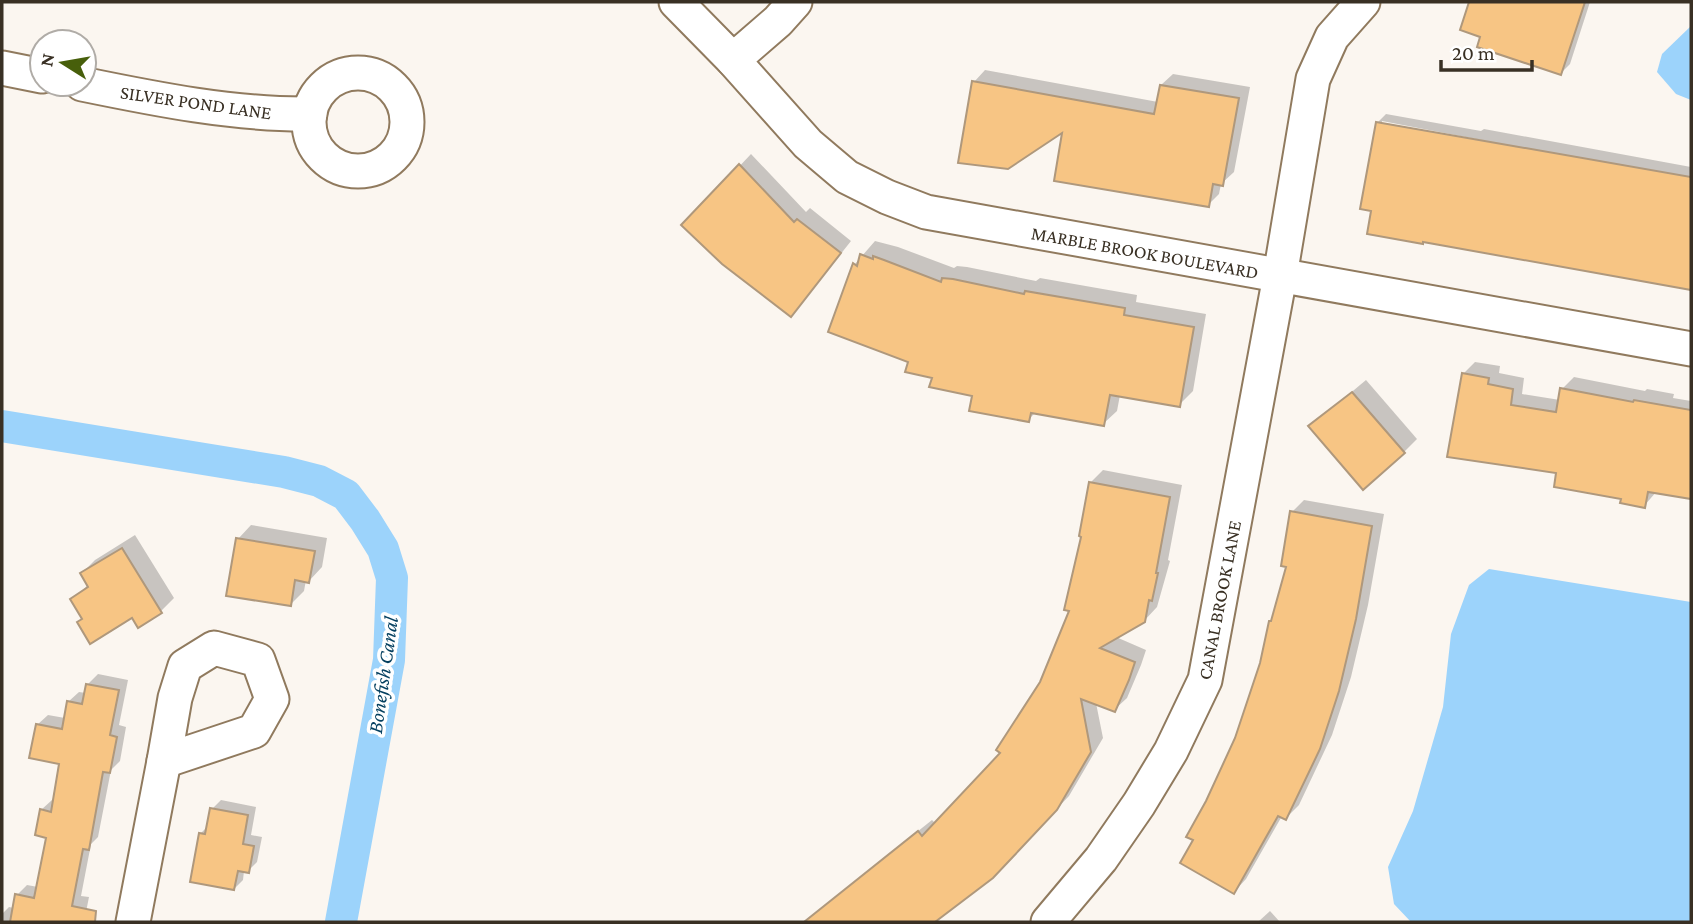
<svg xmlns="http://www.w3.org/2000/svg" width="1693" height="924" font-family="'Crimson Pro',serif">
	<rect width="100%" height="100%" fill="#fbf6f0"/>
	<!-- water -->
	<g fill="#9cd3fb">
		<polygon points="1691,26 1691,100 1676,94 1657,72 1662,54"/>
		<polygon points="1489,569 1691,602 1691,922 1411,922 1394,904 1388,867 1413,811 1443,707 1451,634 1469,585"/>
	</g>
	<!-- shadow -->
	<g fill="#0003" fill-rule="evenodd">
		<polygon points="1470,2 1590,2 1570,64 1561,73 1482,36 1462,29"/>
		<polygon points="985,70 1158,102 1161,85 1173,74 1250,87 1234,172 1221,184 1219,194 1208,205 974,82"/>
		<path d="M1386,114l95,17 3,-2 207,38v121l-267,-48 -51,-30 4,-87zM1382,121l99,19v3l-99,-18z"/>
		<polygon points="751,154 806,212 810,208 851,241 802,303 684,225"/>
		<polygon points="875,241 898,247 954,268 957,266 967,267 1036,281 1040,278 1137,295 1136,302 1206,314 1193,391 1179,405 1120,395 1117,411 1103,424 1036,412 1028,420 934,376 910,361 830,331 855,264"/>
		<polygon points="1475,362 1500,366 1499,373 1524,378 1522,394 1560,400 1562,389 1574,377 1645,391 1647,389 1674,394 1673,398 1691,401 1691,498 1657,491 1644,506 1559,471 1463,374"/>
		<polygon points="1366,380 1417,439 1404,452 1311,426"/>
		<polygon points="1103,470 1182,485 1168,560 1170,561 1157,607 1144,621 1116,637 1146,650 1141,665 1127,698 1114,710 1096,703 1103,738 1069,796 992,877 932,922 804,922 932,820 936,824 1003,753 1041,683 1071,609 1090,483"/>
		<polygon points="1304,500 1384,514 1368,605 1351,677 1332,735 1299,805 1286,818 1282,816 1246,879 1234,892 1195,840 1208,802 1237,739 1262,664 1288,565 1292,512"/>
		<polygon points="251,525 327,538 322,567 309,581 306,580 304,591 290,605 238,539"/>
		<polygon points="135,535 174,598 160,612 83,618 72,600 89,584 82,573 95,560"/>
		<polygon points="98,674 128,680 119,725 126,727 120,761 111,770 98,837 91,844 81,896 89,897 84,922 2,922 2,914 9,907 14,908 17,895 27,885 38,887 48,836 41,810 52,800 54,800 61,762 37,725 48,715 65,718 68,702 79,692 86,693 87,685"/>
		<polygon points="221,800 256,807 251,835 262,837 257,862 248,871 244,871 243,880 234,889 201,833 208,826 212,809"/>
		<polygon points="1270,911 1280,922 1258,922"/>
	</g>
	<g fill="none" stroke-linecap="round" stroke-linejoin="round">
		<!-- canal -->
		<polyline stroke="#9cd3fb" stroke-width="32" points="2,426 284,472 319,481 346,495 365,520 383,549 392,578 389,660 341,922"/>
	</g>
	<!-- building -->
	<g fill="#f7c584" stroke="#af987c" stroke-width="2">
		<polygon points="1469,2 1585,2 1561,75 1477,47 1480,37 1460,30"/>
		<polygon points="972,81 1154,114 1160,85 1239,98 1223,186 1213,184 1209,207 1054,181 1062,133 1008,169 958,163"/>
		<polygon points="1376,122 1691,177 1691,290 1423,242 1423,244 1367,234 1371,211 1360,209"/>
		<polygon points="739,164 794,222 797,219 841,253 791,317 722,264 681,225"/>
		<polygon points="860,254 873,259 873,256 884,260 941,282 942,278 953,279 1024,294 1025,291 1125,308 1124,315 1194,327 1180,407 1110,395 1104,426 1031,413 1029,422 969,411 972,396 929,387 932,378 905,372 908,362 828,332 853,263 857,266"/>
		<polygon points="1462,373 1489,378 1488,384 1513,389 1511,405 1556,412 1560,388 1633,402 1634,400 1691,410 1691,499 1648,492 1645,508 1620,503 1621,499 1554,487 1556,473 1447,457"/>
		<polygon points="1352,392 1405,453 1363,490 1308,426"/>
		<polygon points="1089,482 1170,497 1156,573 1158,573 1152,601 1149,600 1145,622 1100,648 1135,662 1129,680 1115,712 1081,699 1091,752 1057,810 993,878 935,922 804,922 918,831 922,836 1000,753 996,750 1040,682 1069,611 1064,610 1081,537 1079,536"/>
		<polygon points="1290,511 1372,526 1356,619 1339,691 1320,749 1286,820 1278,816 1234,894 1180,863 1193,840 1186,837 1206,801 1235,738 1260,663 1269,621 1271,621 1286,567 1281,566"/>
		<polygon points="236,538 315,551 309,583 295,580 291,606 226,596"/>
		<polygon points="122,548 162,613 138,628 132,618 90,644 77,622 82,619 70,599 88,587 80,573"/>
		<polygon points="86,684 119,690 110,735 117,737 110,773 103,772 89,850 83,849 72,906 96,911 95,922 10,922 15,894 34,898 46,838 35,835 40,809 51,812 59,764 29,758 36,724 62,729 67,701 82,704"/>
		<polygon points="210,808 248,815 243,844 254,846 249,873 238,871 234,890 190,882 199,833 205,834"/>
	</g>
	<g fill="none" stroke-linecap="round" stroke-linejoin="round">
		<!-- minor casing -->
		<g stroke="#907a5e" stroke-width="37">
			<g id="minor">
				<polyline points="676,2 733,60 808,144 847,177 887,197 926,212 1691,349"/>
				<polyline points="733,60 778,21 795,2"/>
				<polyline points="2,68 42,76"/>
				<circle cx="358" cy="122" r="49"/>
				<path d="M82,84c73,15 153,31 228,30"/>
				<polygon points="214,648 258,660 272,699 254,731 164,761 175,698 185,666"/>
				<polyline points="133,922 164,761"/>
				<polyline points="1048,922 1101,859 1139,804 1171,751 1205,680 1280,276 1313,79 1332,37 1363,2"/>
			</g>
		</g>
		<!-- minor -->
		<use href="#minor" stroke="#fff" stroke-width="33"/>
	</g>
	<g text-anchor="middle" stroke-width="7" stroke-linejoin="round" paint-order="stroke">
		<!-- street labels -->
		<g font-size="19" fill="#393024" stroke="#fff">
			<text transform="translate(196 102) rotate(8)" y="7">SILVER POND LANE</text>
			<text transform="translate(1145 252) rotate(10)" y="7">MARBLE BROOK BOULEVARD</text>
			<text transform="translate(1219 600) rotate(-79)" y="7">CANAL BROOK LANE</text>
		</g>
		<!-- water labels -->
		<g font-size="21" font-style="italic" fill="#054060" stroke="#fff">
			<text transform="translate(383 675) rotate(-82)" y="7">Bonefish Canal</text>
		</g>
	</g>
	<!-- border -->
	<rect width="1693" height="924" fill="none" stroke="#393024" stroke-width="7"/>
	<!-- north arrow -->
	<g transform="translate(63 63) rotate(281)"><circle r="33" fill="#ffffff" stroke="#b0aca7" stroke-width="2"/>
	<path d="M0-5L12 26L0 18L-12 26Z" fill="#475f0b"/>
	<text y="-10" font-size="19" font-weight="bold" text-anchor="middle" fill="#393024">N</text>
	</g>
	<!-- scale -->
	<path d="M1441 60v10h91v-10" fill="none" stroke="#393024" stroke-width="3.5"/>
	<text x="1452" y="60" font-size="21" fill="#393024" stroke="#ffffff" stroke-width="5" paint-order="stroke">20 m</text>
</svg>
